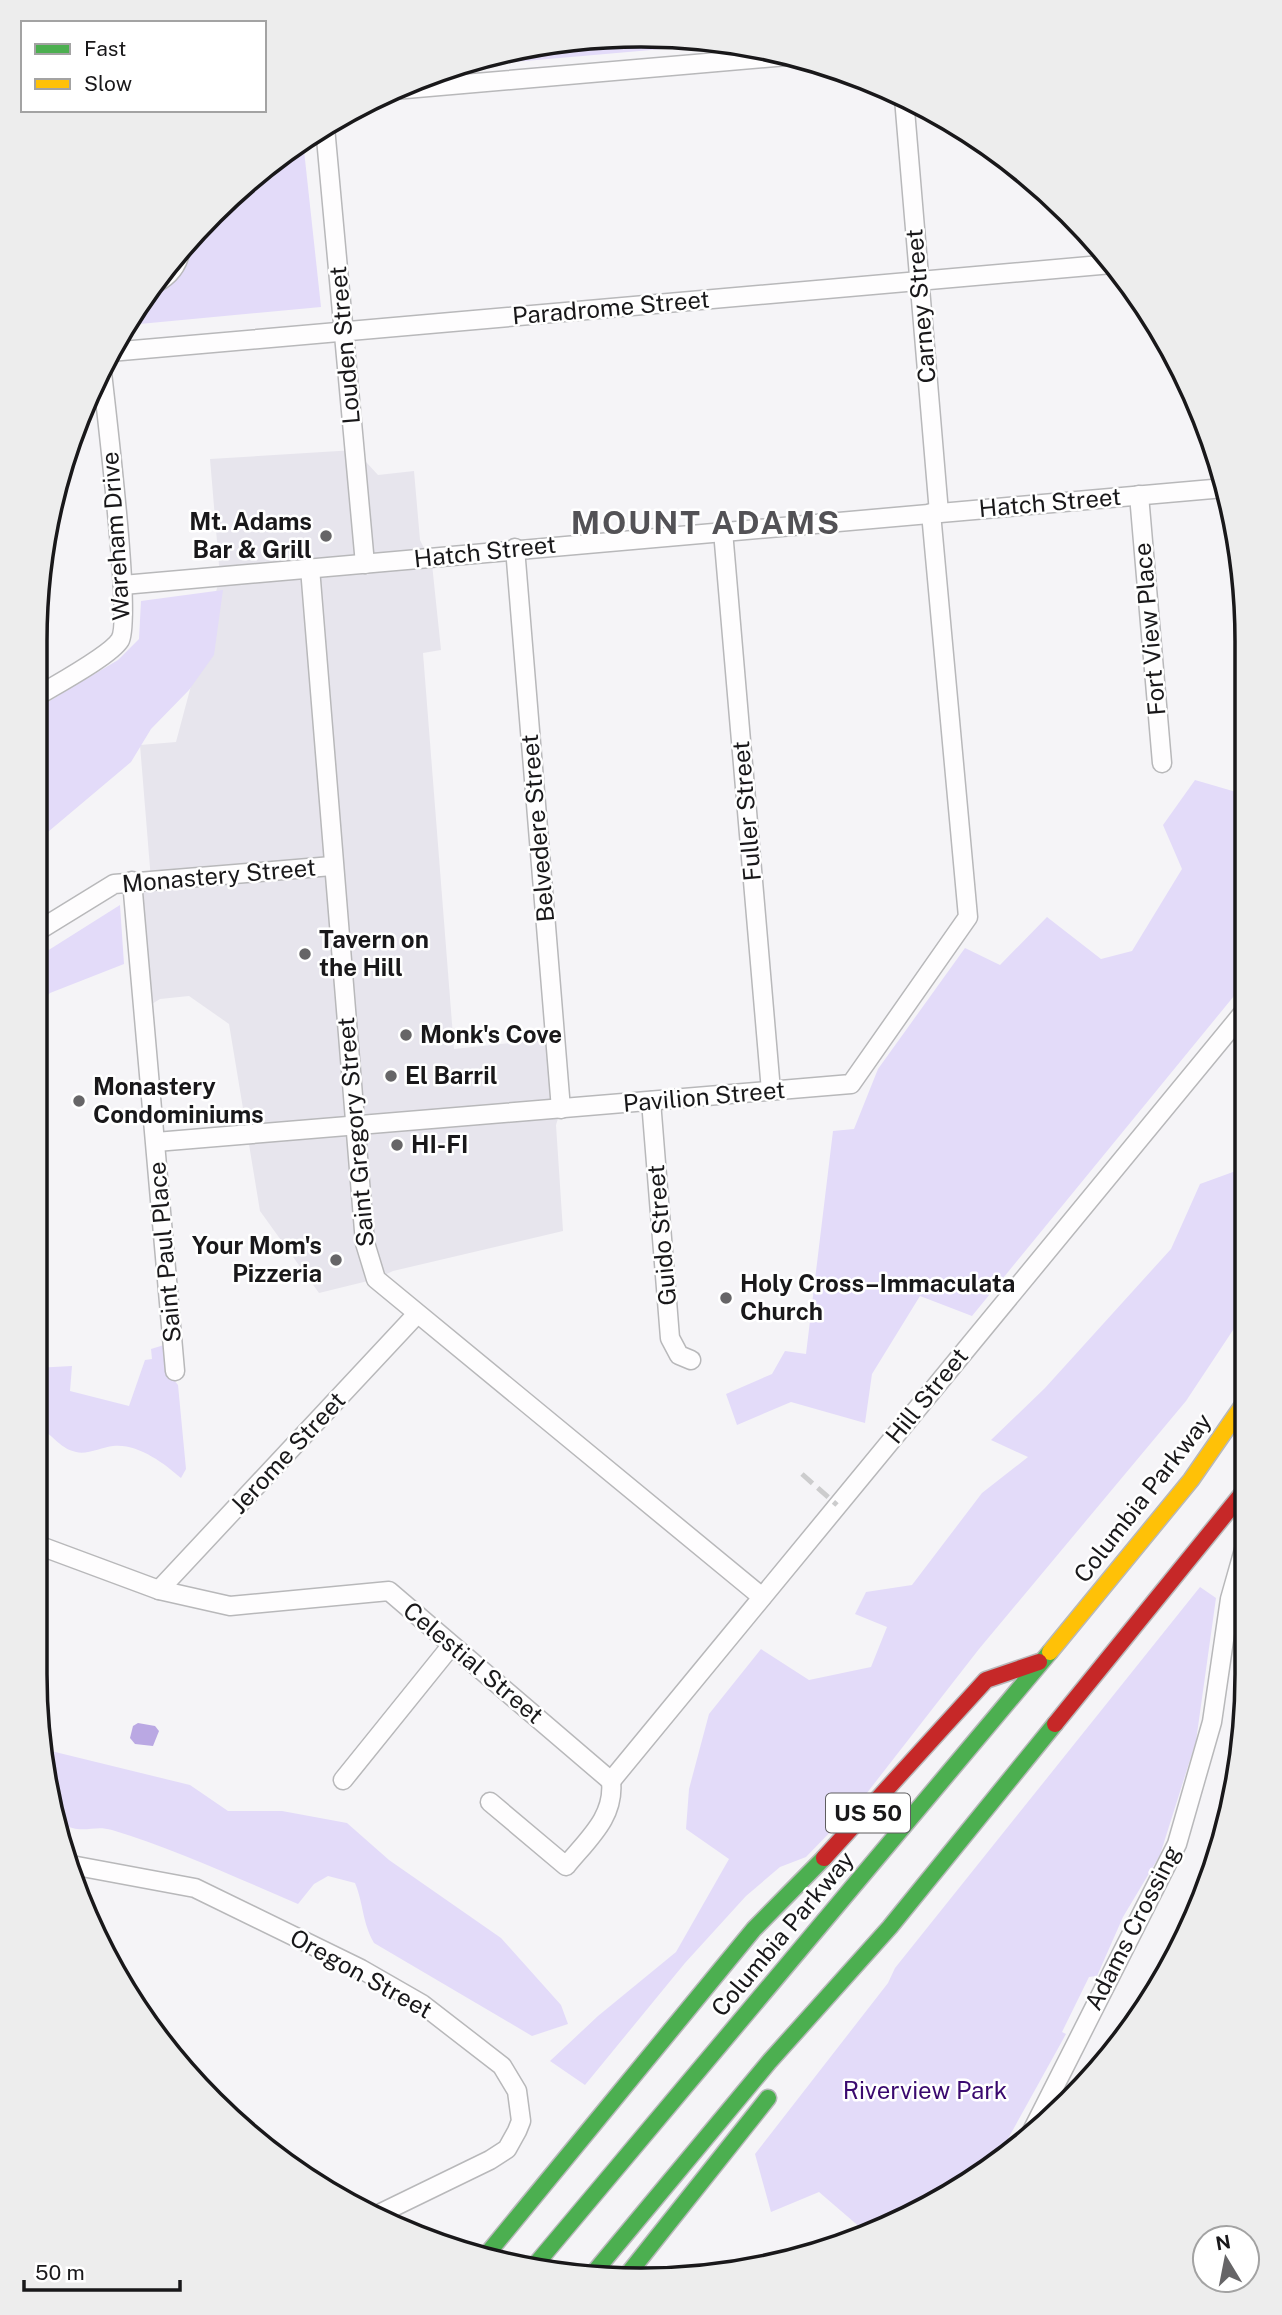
<svg xmlns="http://www.w3.org/2000/svg" width="1282" height="2315" font-family="'Public Sans',sans-serif">
	<rect width="100%" height="100%" fill="#f5f4f7"/>
	<!-- built -->
	<polygon fill="#e7e5ed" points="355,450 378,475 414,471 420,540 432,564 441,650 423,653 454,1049 556,1038 561,1109 556,1125 563,1231 393,1271 376,1279 319,1293 260,1211 229,1024 189,996 160,999 142,1010 132,881 151,880 140,745 176,742 220,577 210,459"/>
	<!-- green -->
	<g fill="#e3dbf9">
		<polygon points="602,36 731,43 455,67 485,56"/>
		<polygon points="303,141 321,307 129,325 129,320 186,241 272,160"/>
		<polygon points="223,590 214,655 189,690 151,729 131,762 36,842 36,709 118,660 139,639 141,601"/>
		<polygon points="1195,780 1243,794 1243,985 972,1316 920,1296 872,1374 865,1423 791,1402 737,1425 726,1394 772,1374 785,1351 806,1354 833,1131 854,1129 878,1069 965,948 1000,965 1047,917 1101,959 1132,951 1182,869 1163,825"/>
		<polygon points="120,905 124,964 50,993 36,1006 36,958"/>
		<polygon points="1244,1168 1244,1308 1237,1324 1186,1401 979,1649 863,1798 806,1857 780,1867 746,1896 685,1963 585,2085 550,2061 598,2016 676,1952 729,1859 686,1829 689,1789 709,1714 761,1649 809,1680 871,1667 887,1627 855,1614 866,1592 912,1585 982,1493 1028,1457 991,1440 1045,1388 1171,1249 1200,1184"/>
		<path d="M164,1345l8,33 6,7 8,84 -5,9c-17,-15 -44,-35 -68,-32 -11,1 -26,9 -37,6 -18,-4 -24,-20 -41,-26v-58l37,-2 -2,25 59,15 16,-46 7,-1 -1,-10z"/>
		<polygon points="1200,1587 1216,1598 1196,1741 1160,1855 1123,1917 1097,1976 1089,1977 1062,2032 1066,2034 999,2155 873,2234 869,2235 819,2192 771,2212 755,2154 888,1983 895,1968"/>
		<path d="M47,1750l143,35 38,26h54l65,12 42,37 112,78 60,67 7,19 -36,12 -158,-93c-12,-21 -10,-38 -19,-60l-27,-7 -14,8 -16,20c-61,-26 -123,-55 -186,-74 -20,-6 -28,6 -52,-7z"/>
	</g>
	<!-- water -->
	<polygon fill="#baa8e3" points="138,1723 155,1726 159,1731 153,1746 135,1744 130,1738 133,1726"/>
	<g fill="none" stroke-linecap="round" stroke-linejoin="round">
		<!-- street casing -->
		<g stroke="#b8b8ba" stroke-width="21">
			<g id="street">
				<polyline points="394,90 787,56"/>
				<polyline points="904,98 939,513"/>
				<polyline points="325,127 365,564"/>
				<path d="M156,283c15,-8 23,-19 25,-36"/>
				<polyline points="110,352 1112,264"/>
				<polyline points="1139,495 1162,763"/>
				<polyline points="723,531 771,1091"/>
				<polyline points="515,548 561,1109"/>
				<polyline points="310,568 365,1243 376,1279 762,1597"/>
				<polyline points="123,585 1224,488"/>
				<path d="M36,697c19,-12 74,-41 84,-57 12,-20 -14,-230 -18,-268"/>
				<polyline points="132,881 175,1371"/>
				<polyline points="36,932 114,884 332,866"/>
				<polyline points="651,1101 670,1338 679,1355 691,1360"/>
				<polyline points="156,1142 851,1084 968,917 931,513"/>
				<polyline points="35,1544 159,1590 230,1606 389,1591 611,1781"/>
				<polyline points="159,1590 416,1315"/>
				<polyline points="343,1780 451,1646"/>
				<polyline points="611,1781 1243,1013"/>
				<path d="M490,1802l76,64c22,-27 49,-49 45,-85"/>
				<polyline points="66,1864 195,1888 361,1969 422,2004 502,2066 517,2091 521,2121 517,2131 507,2149 490,2160 381,2213"/>
				<polyline points="1029,2137 1177,1844 1212,1722 1230,1599 1245,1546"/>
			</g>
		</g>
		<!-- fast casing -->
		<g stroke="#b8b8ba" stroke-width="19">
			<g id="fast">
				<polyline points="483,2259 754,1929 824,1858"/>
				<polyline points="536,2264 1050,1652"/>
				<polyline points="596,2270 769,2062 890,1927 1055,1724"/>
				<polyline points="628,2274 768,2098"/>
			</g>
		</g>
		<!-- slow casing -->
		<g stroke="#b8b8ba" stroke-width="19">
			<polyline id="slow" points="1050,1652 1191,1480 1245,1402"/>
		</g>
		<!-- jam casing -->
		<g stroke="#b8b8ba" stroke-width="19">
			<g id="jam">
				<polyline points="1055,1724 1245,1490"/>
				<polyline points="824,1858 986,1680 1039,1662"/>
			</g>
		</g>
		<!-- street -->
		<use href="#street" stroke="#fefdfe" stroke-width="18"/>
		<!-- fast -->
		<use href="#fast" stroke="#4caf50" stroke-width="16"/>
		<!-- slow -->
		<use href="#slow" stroke="#ffc107" stroke-width="16"/>
		<!-- jam -->
		<use href="#jam" stroke="#c62828" stroke-width="16"/>
		<!-- rail -->
		<polyline stroke="#cccccd" stroke-width="5" stroke-dasharray="14 7" stroke-linecap="butt" points="802,1474 837,1505"/>
	</g>
	<!-- markers -->
	<g fill="#666567" stroke="#fff" stroke-width="2.5">
		<circle cx="326" cy="536" r="7"/>
		<circle cx="305" cy="954" r="7"/>
		<circle cx="406" cy="1035" r="7"/>
		<circle cx="391" cy="1076" r="7"/>
		<circle cx="79" cy="1101" r="7"/>
		<circle cx="397" cy="1145" r="7"/>
		<circle cx="336" cy="1260" r="7"/>
		<circle cx="726" cy="1298" r="7"/>
	</g>
	<g text-anchor="middle" stroke-width="5" stroke-linejoin="round" paint-order="stroke">
		<!-- shield labels -->
		<rect fill="#fff" stroke="#5e5d5f" stroke-width="2" x="826" y="1793.5" width="84" height="39" rx="5"/>
		<g font-size="23" font-weight="bold" fill="#19181a">
			<text x="868" y="1821">US 50</text>
		</g>
		<!-- street labels -->
		<g font-size="24" fill="#19181a" stroke="#fff">
			<text transform="translate(921 306) rotate(-95)" y="8">Carney Street</text>
			<text transform="translate(611 308) rotate(-5)" y="8">Paradrome Street</text>
			<text transform="translate(345 345) rotate(-95)" y="8">Louden Street</text>
			<text transform="translate(1050 503) rotate(-5)" y="8">Hatch Street</text>
			<text transform="translate(116 536) rotate(-94)" y="8">Wareham Drive</text>
			<text transform="translate(485 552) rotate(-6)" y="8">Hatch Street</text>
			<text transform="translate(1150 629) rotate(-95)" y="8">Fort View Place</text>
			<text transform="translate(747 811) rotate(-95)" y="8">Fuller Street</text>
			<text transform="translate(538 828) rotate(-95)" y="8">Belvedere Street</text>
			<text transform="translate(219 876) rotate(-5)" y="8">Monastery Street</text>
			<text transform="translate(704 1097) rotate(-5)" y="8">Pavilion Street</text>
			<text transform="translate(356 1132) rotate(-95)" y="8">Saint Gregory Street</text>
			<text transform="translate(662 1235) rotate(-95)" y="8">Guido Street</text>
			<text transform="translate(165 1252) rotate(-95)" y="8">Saint Paul Place</text>
			<text transform="translate(927 1396) rotate(-51)" y="8">Hill Street</text>
			<text transform="translate(288 1453) rotate(-47)" y="8">Jerome Street</text>
			<text transform="translate(1143 1498) rotate(-52)" y="8">Columbia Parkway</text>
			<text transform="translate(473 1663) rotate(40)" y="8">Celestial Street</text>
			<text transform="translate(1133 1928) rotate(-63)" y="8">Adams Crossing</text>
			<text transform="translate(783 1934) rotate(-50)" y="8">Columbia Parkway</text>
			<text transform="translate(361 1974) rotate(29)" y="8">Oregon Street</text>
		</g>
		<!-- poi labels -->
		<g font-size="24" font-weight="bold" fill="#19181a" stroke="#fff" text-anchor="start">
			<text x="312" y="530" text-anchor="end">Mt. Adams<tspan x="312" dy="28">Bar &amp; Grill</tspan></text>
			<text x="319" y="948">Tavern on<tspan x="319" dy="28">the Hill</tspan></text>
			<text x="420" y="1043">Monk's Cove</text>
			<text x="405" y="1084">El Barril</text>
			<text x="93" y="1095">Monastery<tspan x="93" dy="28">Condominiums</tspan></text>
			<text x="411" y="1153">HI-FI</text>
			<text x="322" y="1254" text-anchor="end">Your Mom's<tspan x="322" dy="28">Pizzeria</tspan></text>
			<text x="740" y="1292">Holy Cross–Immaculata<tspan x="740" dy="28">Church</tspan></text>
		</g>
		<!-- park labels -->
		<g font-size="24" fill="#3a096f" stroke="#fff">
			<text x="925" y="2099">Riverview Park</text>
		</g>
		<!-- district labels -->
		<g font-size="32" font-weight="bold" letter-spacing="2" fill="#535256" stroke="#fff">
			<text x="706" y="534">MOUNT ADAMS</text>
		</g>
	</g>
	<!-- crop -->
	<path d="M0 0H1282V2315H0ZM641 47H641A594 594 0 0 1 1235 641V1674A594 594 0 0 1 641 2268H641A594 594 0 0 1 47 1674V641A594 594 0 0 1 641 47Z" fill="#ededed" fill-rule="evenodd"/>
	<path fill="none" stroke="#19181a" stroke-width="3.5" d="M641 47H641A594 594 0 0 1 1235 641V1674A594 594 0 0 1 641 2268H641A594 594 0 0 1 47 1674V641A594 594 0 0 1 641 47Z"/>
	<!-- legend -->
	<rect x="21" y="21" width="245" height="91" fill="#ffffff" stroke="#a3a3a3" stroke-width="2"/>
	<rect x="35" y="44" width="35" height="10" fill="#4caf50" stroke="#a3a3a3" stroke-width="2"/>
	<text x="84" y="56" font-size="21" fill="#19181a">Fast</text>
	<rect x="35" y="79" width="35" height="10" fill="#ffc107" stroke="#a3a3a3" stroke-width="2"/>
	<text x="84" y="91" font-size="21" fill="#19181a">Slow</text>
	<!-- north arrow -->
	<g transform="translate(1226 2259) rotate(350)"><circle r="33" fill="#ffffff" stroke="#a3a3a3" stroke-width="2"/>
	<path d="M0-5L12 26L0 18L-12 26Z" fill="#666567"/>
	<text y="-10" font-size="19" font-weight="bold" text-anchor="middle" fill="#19181a">N</text>
	</g>
	<!-- scale -->
	<path d="M24 2280v10h156v-10" fill="none" stroke="#19181a" stroke-width="3.5"/>
	<text x="35" y="2280" font-size="21" fill="#19181a" stroke="#ffffff" stroke-width="5" paint-order="stroke">50 m</text>
</svg>
